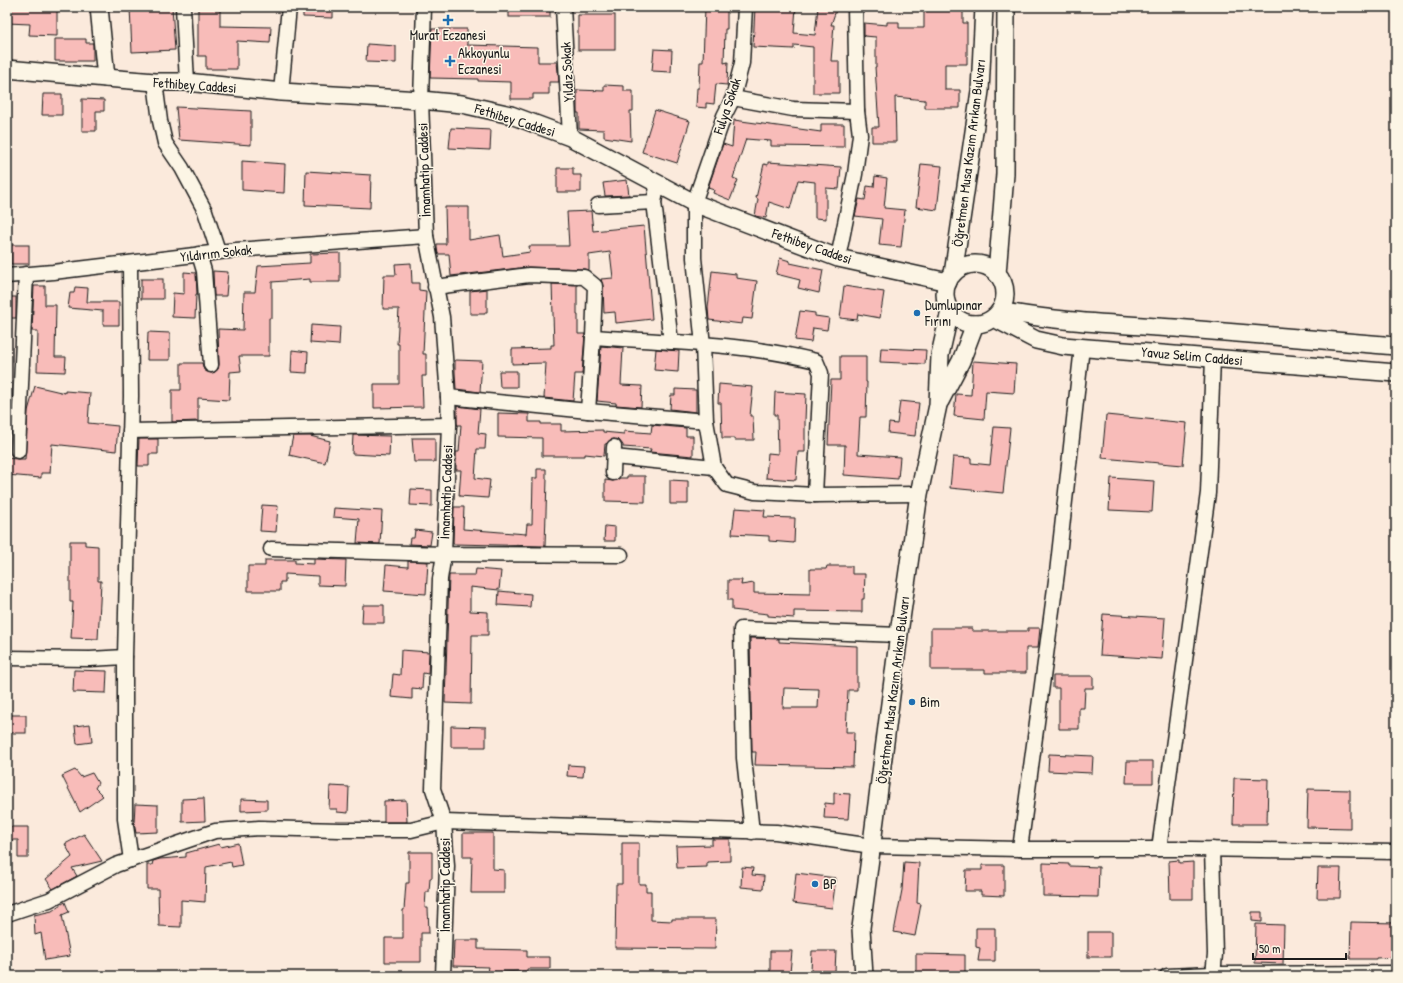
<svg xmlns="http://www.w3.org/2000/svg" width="1403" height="983" font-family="'Patrick Hand',sans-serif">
	<rect width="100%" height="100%" fill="#fbeadc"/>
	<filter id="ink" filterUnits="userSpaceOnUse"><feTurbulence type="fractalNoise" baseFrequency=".025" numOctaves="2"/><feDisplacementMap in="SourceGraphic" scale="8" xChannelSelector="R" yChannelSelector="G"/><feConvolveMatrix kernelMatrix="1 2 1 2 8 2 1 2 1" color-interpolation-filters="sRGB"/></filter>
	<g filter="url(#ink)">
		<!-- building -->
		<g fill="#f8bcb9" stroke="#1c1c1c" fill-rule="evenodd">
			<polygon points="7,7 57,8 57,36 29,35 30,24 7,23"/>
			<polygon points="130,7 172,7 175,50 132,52"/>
			<polygon points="303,7 333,7 333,18 303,17"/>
			<rect x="509" y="7" width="41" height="10"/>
			<polygon points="705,7 727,7 727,29 725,29 724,63 728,62 727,85 716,84 714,104 706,103 706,108 696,107 697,88 699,88 700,62 703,62"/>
			<polygon points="755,7 796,7 794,33 815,35 818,7 837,7 831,25 834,25 831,61 839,61 839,93 813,93 813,47 794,45 794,49 753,47"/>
			<polygon points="924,7 935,7 935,10 963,10 963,23 967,23 967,64 945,64 945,90 960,90 960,108 925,108 925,100 895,97 896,142 872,142 872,127 879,127 875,67 876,67 876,37 864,36 864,23 887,25 887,22 899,22 899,28 924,28"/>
			<polygon points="198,9 220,9 220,26 271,27 270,43 237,41 237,69 206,69 206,56 198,56"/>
			<rect x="578" y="15" width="37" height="35"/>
			<polygon points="432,29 467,29 467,45 538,47 538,62 557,62 559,82 549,82 549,94 533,94 533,99 511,99 511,82 478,81 478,79 430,78"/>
			<polygon points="55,39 86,39 86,43 93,43 93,61 55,61"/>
			<polygon points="367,44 396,46 396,63 366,62"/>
			<polygon points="654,49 672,50 671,72 652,71"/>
			<polygon points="604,85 624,86 624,91 633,91 633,111 630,111 631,141 604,137 604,130 579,129 579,113 577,113 577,90 604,91"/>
			<polygon points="43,94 62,94 62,115 42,115"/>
			<polygon points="82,99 104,100 104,111 96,111 96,131 82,131"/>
			<polygon points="176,107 251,111 251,145 179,140"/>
			<polygon points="655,110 690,121 677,163 642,152"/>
			<polygon points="734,120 821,132 821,124 844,124 844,147 771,146 771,141 746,139 733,178 738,180 730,200 713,193 714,190 708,188 723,144 732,147"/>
			<polygon points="451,128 491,130 490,150 449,148"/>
			<polygon points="242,161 285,164 284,193 242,190"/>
			<polygon points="768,162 841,167 839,189 826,188 826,219 815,218 815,182 798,180 790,209 769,202 766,218 755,216 758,199 756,198 764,164 768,165"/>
			<polygon points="921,164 942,166 937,210 916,207"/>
			<polygon points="557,168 573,168 573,175 581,175 581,192 557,192"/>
			<polygon points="306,171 371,175 370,208 305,205"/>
			<polygon points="875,176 887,178 884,208 905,210 901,247 879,245 882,219 855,216 859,199 865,200 867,186 874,187"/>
			<polygon points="627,180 629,195 605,196 603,183"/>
			<polygon points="445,207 469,207 469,240 500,235 503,256 530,252 529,246 569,246 567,212 591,211 593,231 644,226 652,319 616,323 615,312 604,313 603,286 601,279 613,278 610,252 589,255 589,270 584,269 528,267 451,276 449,254 438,254 437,248 437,244 446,244"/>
			<rect x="11" y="245" width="18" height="19"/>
			<polygon points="340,253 340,282 310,282 310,279 272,282 272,318 269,318 269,356 239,356 241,371 230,372 229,400 198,398 198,421 172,422 172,390 181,390 181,363 202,363 204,370 211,373 215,372 218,369 219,364 218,329 243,330 244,292 255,292 258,266 310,263 310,254"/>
			<polygon points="780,258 790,261 790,263 823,270 819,293 798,288 800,280 776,274"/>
			<polygon points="411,263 412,283 419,283 419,290 426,291 423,354 426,354 426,376 422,376 423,407 374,408 374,384 399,384 399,344 397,344 399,309 383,309 384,275 396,275 395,264"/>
			<polygon points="213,271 228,272 226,296 214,296"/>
			<polygon points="712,271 736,274 736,278 757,281 752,319 743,318 742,324 709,320 708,308"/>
			<polygon points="184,272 196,273 197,294 196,294 195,318 172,317 173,293 184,294"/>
			<rect x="141" y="279" width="22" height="20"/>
			<polygon points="552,284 577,285 577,315 578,315 578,334 585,334 582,374 575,374 573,401 544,398 546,363 512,364 512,349 551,348 551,345 554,345"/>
			<polygon points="34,286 45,286 45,305 56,305 55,357 66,357 65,372 37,371 38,331 32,331"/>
			<polygon points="844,286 884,292 880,318 858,314 857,320 840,318"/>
			<polygon points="75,287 88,288 87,302 119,302 119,325 103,325 103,311 68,308 70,293 74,293"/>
			<polygon points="487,289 487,312 485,312 485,314 470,314 470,291"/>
			<rect x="7" y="297" width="9" height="21"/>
			<polygon points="800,311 815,313 815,316 829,318 827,330 813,328 811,342 795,340"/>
			<polygon points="311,325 340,327 339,345 310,343"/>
			<polygon points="148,332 170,333 170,360 147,360"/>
			<polygon points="601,346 623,348 621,385 642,386 641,407 616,405 616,403 597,401"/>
			<polygon points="881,348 926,350 925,364 880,362"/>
			<polygon points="656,349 679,351 678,372 654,370"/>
			<polygon points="292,350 308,352 307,373 291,372"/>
			<polygon points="840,356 866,356 866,382 867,382 866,417 860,417 858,454 900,457 898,479 844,475 845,445 828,445 831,380 840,380"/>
			<polygon points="455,360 482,361 480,392 456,389 455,372"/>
			<polygon points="973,361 1016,364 1014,393 986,391 984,419 954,416 956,394 971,395"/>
			<polygon points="499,371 517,371 517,387 500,387"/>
			<polygon points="719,384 753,387 750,416 753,416 754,440 735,440 735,438 722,438 721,403 718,403"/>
			<polygon points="35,386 65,393 65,391 90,393 88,423 118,426 116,451 52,444 50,473 41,473 41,478 7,475 7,458 17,459 25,459 28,411"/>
			<polygon points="675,389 696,390 696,412 670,409 671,395 675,395"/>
			<polygon points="775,392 806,394 805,421 805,452 798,452 796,480 766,478 768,453 778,454 777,415 774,415"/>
			<polygon points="900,401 919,403 915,436 888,433 889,423 897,424"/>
			<polygon points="457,406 480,409 478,433 486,434 485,449 477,449 475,478 490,480 488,498 459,496 461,470 456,470 456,452 459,452 461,425 457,425"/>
			<polygon points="498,413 529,414 529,422 541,422 541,424 561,424 561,431 603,430 603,432 624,434 624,431 651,433 652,425 686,428 686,436 693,436 693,456 650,452 651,449 623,447 623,445 619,440 614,439 610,440 606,444 605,444 604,456 585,454 585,456 542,456 542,438 498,437"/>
			<polygon points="1106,415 1187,423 1183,465 1102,458"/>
			<polygon points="994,427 1010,428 1003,493 950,488 953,457 971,458 971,463 990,465"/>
			<polygon points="353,435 390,436 389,456 352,454"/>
			<polygon points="293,436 310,436 330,441 325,463 289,455"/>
			<polygon points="412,438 435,438 435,462 414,462"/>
			<polygon points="139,439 158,439 158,454 149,454 149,466 138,466"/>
			<polygon points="537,469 546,469 546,479 547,479 545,546 453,544 454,507 464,507 463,529 526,534 527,524 532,524 533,478 537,478"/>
			<polygon points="627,476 645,476 645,502 605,501 605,480 613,481 620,478 627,478"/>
			<polygon points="1111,478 1154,481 1152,512 1109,510"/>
			<polygon points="670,480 688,481 688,504 670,504"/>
			<polygon points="411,489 432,490 432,506 410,505"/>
			<polygon points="262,505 278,506 276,532 260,531"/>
			<polygon points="334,508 382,511 380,544 357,543 359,519 333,517"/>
			<polygon points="735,508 765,510 764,517 795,518 794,543 769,541 769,536 732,534"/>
			<polygon points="605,526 615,527 615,541 604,541"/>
			<polygon points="415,530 432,532 430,545 409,544 410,538 414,538"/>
			<polygon points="70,541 85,541 85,545 98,546 98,581 101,581 100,602 98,639 71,638 73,602 70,602"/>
			<polygon points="314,559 346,560 345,586 318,585 318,576 285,574 285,582 280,582 280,591 248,591 248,566 265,566 265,560 295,560 295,563 314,564"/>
			<polygon points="408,561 428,562 426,594 384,591 386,565 408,567"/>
			<polygon points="827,566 852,566 852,574 865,574 864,599 862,599 862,612 794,611 794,618 768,616 768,614 732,610 732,600 728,600 728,580 742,580 741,585 754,583 754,593 810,594 810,569 826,569"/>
			<polygon points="476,569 501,571 499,590 470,587 470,611 488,612 488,635 472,635 471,704 445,703 449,575 475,575"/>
			<polygon points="499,591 531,594 530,607 498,605"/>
			<polygon points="363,605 384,605 384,623 362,623"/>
			<polygon points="1103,614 1165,618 1162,659 1100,655"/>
			<polygon points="931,628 972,628 972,631 1028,631 1028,628 1040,628 1038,648 1026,648 1026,673 985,673 985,670 931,670"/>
			<path d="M750,638l29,1v3l78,4v44h-9l-2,42h8l-1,35 -98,-2 1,-13h-4zM784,688l35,1 -1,19h-35z"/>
			<polygon points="401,650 429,652 428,674 423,673 422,689 412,688 412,699 391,697 393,674 400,675"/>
			<polygon points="74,670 107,671 106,693 73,692"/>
			<polygon points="1053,676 1093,676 1093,688 1085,688 1084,708 1079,708 1079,729 1059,729 1059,688 1053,688"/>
			<rect x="7" y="715" width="19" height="18"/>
			<polygon points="90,724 92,742 77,744 75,726"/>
			<polygon points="451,726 486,727 486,747 451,747"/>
			<polygon points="1049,754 1093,756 1092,773 1048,771"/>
			<polygon points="1127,761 1153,761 1153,783 1126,783"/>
			<polygon points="568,765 584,766 583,777 567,776"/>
			<polygon points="75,770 81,777 92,773 98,783 95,788 103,796 80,812 62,776"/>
			<polygon points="1234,778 1268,779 1267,824 1233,824"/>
			<polygon points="330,786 349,787 348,813 337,812 337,809 329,809"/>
			<polygon points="1308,789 1350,790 1350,828 1307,827"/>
			<polygon points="834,793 850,794 848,819 824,818 825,803 834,804"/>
			<polygon points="204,798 205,821 182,822 182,799"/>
			<polygon points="241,799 267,800 267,810 241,811"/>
			<polygon points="406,800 407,822 384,822 384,801"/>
			<polygon points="135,804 158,805 158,832 136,833 134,823"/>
			<polygon points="10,827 28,827 28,858 18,858 18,840 10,840"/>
			<polygon points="463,833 493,833 493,869 504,870 504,893 471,893 472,857 463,857"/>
			<polygon points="84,834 102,861 72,868 77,876 53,889 46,879 72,857 65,844"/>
			<polygon points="712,839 730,839 730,861 707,862 707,867 677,868 676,846 712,845"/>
			<polygon points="238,843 242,865 232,867 231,862 206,867 205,902 181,900 181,927 159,926 158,889 147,889 147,865 152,865 153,861 160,859 186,857 186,853 219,844 221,847"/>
			<polygon points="622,843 639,843 639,884 646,884 646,891 651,891 651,920 672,921 672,919 716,919 715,949 615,948 616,884 622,884"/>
			<polygon points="409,852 432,852 432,878 430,878 429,892 426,892 425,908 428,908 429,933 421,933 421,962 385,962 385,938 403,938 403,910 404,910 406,883 409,883"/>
			<polygon points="1179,860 1179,863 1193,862 1193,899 1170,899 1169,861"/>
			<polygon points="904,862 919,863 917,903 921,904 915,936 894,932 902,890"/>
			<polygon points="1043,863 1069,864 1069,866 1099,867 1098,897 1043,896"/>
			<polygon points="982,865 1004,865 1004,896 981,895 981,891 965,891 966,870 982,870"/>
			<polygon points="742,867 753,868 752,875 764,876 763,889 741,887"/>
			<polygon points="1318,868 1341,868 1340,898 1317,898"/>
			<polygon points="796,873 836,878 832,908 793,903"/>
			<polygon points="65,902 69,912 62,915 70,956 45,960 41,933 35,935 34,915 52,911"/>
			<polygon points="1252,912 1262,912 1262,922 1252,921"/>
			<polygon points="1351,922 1396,923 1396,957 1376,958 1376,959 1350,959"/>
			<polygon points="1256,924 1284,925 1283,964 1255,963"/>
			<polygon points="976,928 995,928 995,961 978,961 980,948 976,947"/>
			<rect x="1088" y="932" width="23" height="25"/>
			<polygon points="454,940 478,940 478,949 527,950 527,957 550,957 550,969 527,969 527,971 498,972 488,971 489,967 453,966"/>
			<polygon points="770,951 792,951 790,973 770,973"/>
			<polygon points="812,951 836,951 835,971 811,971"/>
			<polygon points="916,954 965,955 965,974 916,973"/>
		</g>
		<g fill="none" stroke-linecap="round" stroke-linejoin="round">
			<!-- minor casing -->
			<g stroke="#1c1c1c" stroke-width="17">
				<g id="minor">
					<polyline points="183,7 187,82"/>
					<polyline points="424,7 421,100 426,236 442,317 448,397 449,425 444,554 440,579 433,789 444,822 447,866 443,976"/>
					<polyline points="563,7 570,137"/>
					<polyline points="745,7 742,63 733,98 724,116 694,203 694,258 703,345 706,421 714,467 727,485 755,492 815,495 919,494"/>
					<polyline points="155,82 160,121 165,143 182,168 205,211 218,251"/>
					<polyline points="281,92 289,7"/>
					<polyline points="733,98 793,109 857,111"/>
					<polyline points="658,183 654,202 671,342"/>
					<polyline points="598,205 654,202"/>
					<polyline points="199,254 204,271 211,365"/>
					<polyline points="838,258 855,174 860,135 857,111 855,7"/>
					<polyline points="130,263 131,396 125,657 125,819 131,860"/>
					<polyline points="7,276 53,272 236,250 426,236"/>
					<polyline points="435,287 529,275 584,277 595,286 593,337"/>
					<polyline points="448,397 588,411 706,421"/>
					<path d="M588,411l5,-74c73,5 151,6 223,24l5,12 -6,122"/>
					<polyline points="130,431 449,425"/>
					<polyline points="18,451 26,274"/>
					<polyline points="614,457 714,467"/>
					<polyline points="613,473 614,447"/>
					<polyline points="271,549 444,554 621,555"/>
					<polyline points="7,658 90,659 125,657"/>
					<polyline points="752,832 744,758 741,629 899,635"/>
					<polyline points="1020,849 1057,573 1082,347"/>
					<polyline points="1159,849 1208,493 1213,358"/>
					<polyline points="1212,849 1215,954 1213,976"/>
					<polyline points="7,914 49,900 116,865 215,831 259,828 340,830 411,830 444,822 776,832 872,846 1020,849 1192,849 1396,852"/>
					<polyline points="1167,976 1213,974 1396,973"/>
				</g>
			</g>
			<!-- tertiary casing -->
			<g stroke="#1c1c1c" stroke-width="20">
				<g id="tertiary">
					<polyline points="99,7 106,78"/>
					<polyline points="7,69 106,78 155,82 187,82 281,92 421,100 462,104 511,115 570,137 694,203 838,258 948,282"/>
					<circle cx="975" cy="294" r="30"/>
					<polyline points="953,274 980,91 984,7"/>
					<polyline points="997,274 1005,174 1006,7"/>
					<path d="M1000,311c58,11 117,13 175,17 74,6 147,12 221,18"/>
					<polyline points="994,318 1036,340 1063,346 1396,373"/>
					<polyline points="940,401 961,361 975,324"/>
					<polyline points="864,976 861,928 900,626 919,494 938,405 940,355 950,311"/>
				</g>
			</g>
			<!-- minor -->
			<use href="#minor" stroke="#fcf5e5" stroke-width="14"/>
			<!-- tertiary -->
			<use href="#tertiary" stroke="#fcf5e5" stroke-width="17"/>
		</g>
	</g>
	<!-- markers -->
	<g fill="#1f6fb2" stroke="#fcf5e5" stroke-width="1.5">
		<path d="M446 14h4v4h4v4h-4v4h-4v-4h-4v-4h4z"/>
		<path d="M448 55h4v4h4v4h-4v4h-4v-4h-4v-4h4z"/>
		<circle cx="917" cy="313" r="4"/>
		<circle cx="912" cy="702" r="4"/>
		<circle cx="815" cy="884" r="4"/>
	</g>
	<g text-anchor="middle" stroke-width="3" stroke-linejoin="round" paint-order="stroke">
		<!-- poi labels -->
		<g font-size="14" fill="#1c1c1c" stroke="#fcf5e5" text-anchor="start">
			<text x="448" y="40" text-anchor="middle">Murat Eczanesi</text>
			<text x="458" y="58">Akkoyunlu<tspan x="458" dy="16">Eczanesi</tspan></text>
			<text x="925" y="310">Dumlupınar<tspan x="925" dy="16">Fırını</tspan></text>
			<text x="920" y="707">Bim</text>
			<text x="823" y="889">BP</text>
		</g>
		<!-- street labels -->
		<g font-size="14" fill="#1c1c1c" stroke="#fcf5e5">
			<text transform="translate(567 72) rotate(-93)" y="5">Yıldız Sokak</text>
			<text transform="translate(195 85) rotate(4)" y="5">Fethibey Caddesi</text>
			<text transform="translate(727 106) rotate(-71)" y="5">Fulya Sokak</text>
			<text transform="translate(515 120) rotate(17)" y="5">Fethibey Caddesi</text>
			<text transform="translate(969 153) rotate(-83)" y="5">Öğretmen Musa Kazım Arıkan Bulvarı</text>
			<text transform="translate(424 170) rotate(-92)" y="5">İmamhatip Caddesi</text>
			<text transform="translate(812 246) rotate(19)" y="5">Fethibey Caddesi</text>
			<text transform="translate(216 253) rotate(-6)" y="5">Yıldırım Sokak</text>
			<text transform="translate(1192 356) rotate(5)" y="5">Yavuz Selim Caddesi</text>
			<text transform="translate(446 492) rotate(-88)" y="5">İmamhatip Caddesi</text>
			<text transform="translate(893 690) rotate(-83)" y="5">Öğretmen Musa Kazım Arıkan Bulvarı</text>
			<text transform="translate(445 885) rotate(-90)" y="5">İmamhatip Caddesi</text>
		</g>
	</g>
	<!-- margin -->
	<rect width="1403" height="983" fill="none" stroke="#fcf5e5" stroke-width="24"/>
	<rect x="12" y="12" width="1379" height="959" fill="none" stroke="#1c1c1c" stroke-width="1.5" filter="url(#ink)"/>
	<!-- scale -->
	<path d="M1253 953v6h93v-6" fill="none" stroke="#1c1c1c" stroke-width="2"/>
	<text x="1259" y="953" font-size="12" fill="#1c1c1c" stroke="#fcf5e5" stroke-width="3" paint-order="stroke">50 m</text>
</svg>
